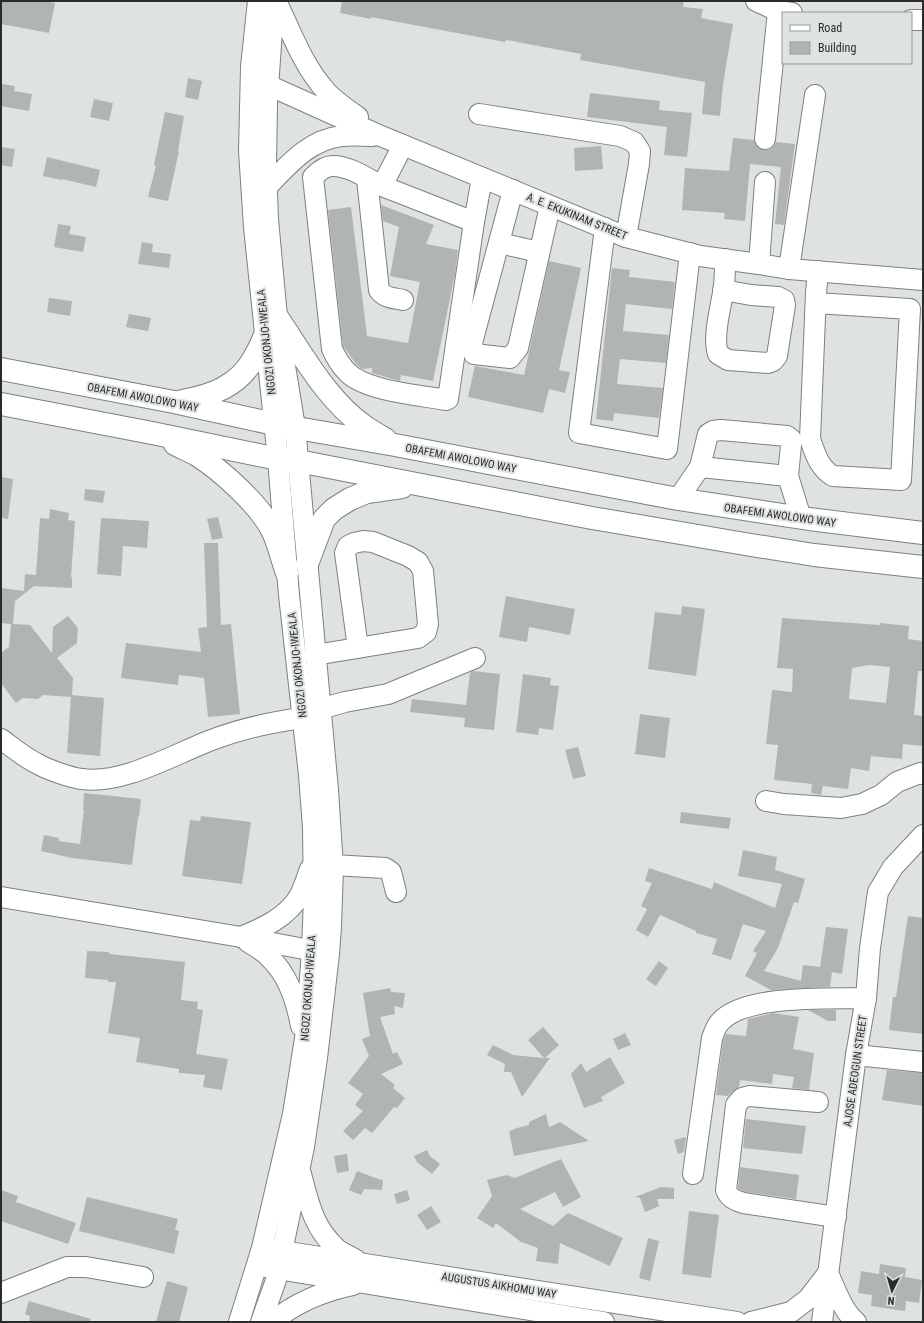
<svg xmlns="http://www.w3.org/2000/svg" width="924" height="1323" font-family="'Roboto Condensed',sans-serif">
	<rect width="100%" height="100%" fill="#dee2e1"/>
	<!-- building -->
	<g fill="#b0b5b4" fill-rule="evenodd">
		<polygon points="1,1 46,1 55,3 49,33 1,24"/>
		<polygon points="342,1 684,1 683,7 703,9 701,18 733,24 723,84 720,116 702,114 705,82 580,60 581,54 506,40 505,42 371,17 371,19 340,13"/>
		<polygon points="188,78 202,81 198,100 185,97"/>
		<polygon points="2,84 15,86 14,91 32,94 29,111 1,106"/>
		<polygon points="590,93 660,101 659,110 692,113 687,157 664,155 667,127 587,117"/>
		<polygon points="94,99 113,103 109,121 90,117"/>
		<polygon points="165,112 184,116 178,151 179,151 168,201 148,197 156,166 154,165"/>
		<polygon points="733,138 754,140 755,144 758,148 764,150 770,149 774,146 776,142 795,144 784,225 775,224 781,167 750,164 745,221 724,219 725,213 682,210 685,168 729,171"/>
		<polygon points="601,146 603,169 575,171 574,148"/>
		<polygon points="1,147 15,149 12,167 1,165"/>
		<polygon points="47,157 100,170 96,187 62,179 62,180 43,176"/>
		<polygon points="381,205 434,225 426,244 458,250 455,274 433,381 401,375 400,381 372,373 372,368 362,369 356,364 343,346 328,210 351,207 367,336 408,343 420,282 390,276 399,227 383,221"/>
		<polygon points="58,224 71,226 69,234 86,237 83,252 54,247"/>
		<polygon points="142,242 153,244 152,252 171,254 169,268 138,264"/>
		<polygon points="549,261 581,268 559,370 570,372 565,393 549,389 543,413 468,397 475,366 524,375"/>
		<polygon points="612,268 630,270 629,277 675,282 672,309 626,304 623,331 669,335 666,363 620,359 617,384 663,388 659,418 614,413 613,421 596,419"/>
		<polygon points="49,298 72,301 70,316 47,312"/>
		<polygon points="129,314 151,318 148,331 126,327"/>
		<polygon points="1,477 13,479 8,519 1,518"/>
		<polygon points="85,489 105,491 103,503 84,500"/>
		<polygon points="50,509 69,513 68,520 75,521 71,577 72,577 72,588 34,586 15,601 13,624 30,625 52,653 53,627 68,616 78,628 77,643 57,658 73,678 72,695 104,698 100,756 67,753 71,697 43,695 38,699 23,698 16,703 1,683 1,653 9,647 11,624 1,623 1,588 24,591 25,574 36,575 40,518 49,519"/>
		<polygon points="218,517 223,538 212,540 207,519"/>
		<polygon points="101,518 149,521 147,548 123,546 121,576 97,574"/>
		<polygon points="204,543 218,543 221,625 231,624 240,714 208,717 204,678 179,675 178,685 121,678 126,643 201,652 198,628 207,627"/>
		<polygon points="506,596 575,609 570,635 529,627 527,642 499,637"/>
		<polygon points="682,606 705,609 696,676 648,669 655,612 681,615"/>
		<path d="M782,618l98,7v-2l29,3 -1,13 15,2v30h-5l-4,44 9,1v30l-20,-2 -1,15 -31,-3 -2,15 -18,-3 -3,21 -25,-3 -2,9 -10,-2 1,-9 -38,-4 4,-35 -12,-1 6,-54 20,2 1,-23 -16,-1zM869,665l21,2 -4,36 -37,-4 3,-31z"/>
		<polygon points="473,671 500,674 494,730 464,727 465,718 410,712 412,699 466,705 470,673"/>
		<polygon points="523,674 551,678 550,685 559,686 553,730 539,728 538,735 516,732"/>
		<polygon points="640,714 670,718 665,758 635,754"/>
		<polygon points="578,747 586,776 573,779 565,750"/>
		<polygon points="84,793 141,799 139,817 138,817 132,865 72,858 41,851 44,835 59,838 59,841 80,844 84,810 83,810"/>
		<polygon points="681,812 731,818 729,829 680,823"/>
		<polygon points="201,816 251,822 242,884 182,876 190,820 200,821"/>
		<polygon points="743,850 777,857 775,870 805,879 798,903 794,902 778,948 764,971 801,981 803,965 820,967 826,927 848,929 842,974 832,972 830,987 771,990 745,976 757,953 753,951 766,931 743,924 731,960 712,954 717,939 696,933 696,931 660,915 648,937 636,930 647,909 641,906 652,883 645,881 649,868 712,889 714,882 775,908 782,884 738,876"/>
		<polygon points="908,916 923,918 923,1034 889,1030 893,997 896,997"/>
		<polygon points="87,951 109,952 109,954 185,962 181,1000 198,1002 197,1009 203,1010 196,1054 228,1059 222,1090 203,1087 205,1075 179,1073 179,1069 136,1062 140,1038 108,1033 116,982 108,982 108,980 85,978"/>
		<polygon points="659,961 668,968 656,986 646,979"/>
		<polygon points="390,988 391,992 405,993 403,1008 394,1006 395,1014 380,1017 393,1054 397,1052 403,1064 381,1074 395,1085 393,1088 405,1098 397,1108 394,1107 372,1133 365,1128 353,1140 343,1131 363,1111 355,1105 363,1094 348,1083 369,1056 362,1039 370,1036 363,993"/>
		<polygon points="808,1010 836,1010 836,1021 828,1021"/>
		<polygon points="773,1013 799,1017 793,1049 814,1053 809,1090 792,1088 794,1077 773,1074 772,1084 740,1080 739,1087 733,1091 728,1096 716,1095 723,1041 726,1034 746,1036 748,1019"/>
		<polygon points="543,1027 559,1045 545,1058 550,1058 522,1097 511,1072 504,1072 505,1064 487,1055 493,1045 513,1055 544,1058 528,1040"/>
		<polygon points="625,1033 631,1045 618,1050 613,1039"/>
		<polygon points="610,1057 625,1083 601,1097 603,1101 584,1108 571,1074 581,1063 586,1072"/>
		<polygon points="887,1070 923,1073 923,1106 882,1100"/>
		<polygon points="546,1114 549,1127 560,1122 589,1141 514,1156 509,1131 517,1128 529,1125 529,1122"/>
		<polygon points="746,1119 806,1126 802,1154 743,1148"/>
		<polygon points="686,1137 684,1152 678,1154 674,1140"/>
		<polygon points="427,1150 430,1156 440,1164 432,1174 417,1162 414,1156"/>
		<polygon points="347,1154 349,1171 337,1173 334,1156"/>
		<polygon points="561,1159 581,1197 563,1207 555,1192 520,1209 553,1226 568,1213 623,1238 610,1266 560,1243 558,1264 536,1261 538,1248 521,1242 496,1223 493,1228 477,1218 492,1196 487,1180 507,1175 515,1178"/>
		<polygon points="740,1167 799,1175 796,1199 746,1192 739,1189 738,1188"/>
		<polygon points="357,1171 378,1179 383,1180 382,1190 364,1189 361,1195 349,1190"/>
		<polygon points="661,1187 674,1188 674,1199 657,1199 659,1206 645,1212 640,1198 635,1197"/>
		<polygon points="1,1190 18,1196 16,1202 76,1223 68,1244 1,1221"/>
		<polygon points="407,1190 410,1200 397,1204 394,1194"/>
		<polygon points="87,1197 178,1219 175,1230 179,1231 174,1254 79,1231"/>
		<polygon points="431,1206 441,1222 427,1230 417,1215"/>
		<polygon points="689,1211 719,1215 711,1278 682,1274"/>
		<polygon points="648,1238 659,1241 650,1281 639,1278"/>
		<polygon points="880,1264 906,1268 905,1277 922,1280 919,1303 906,1301 905,1311 871,1306 872,1295 858,1293 861,1271 879,1274"/>
		<polygon points="167,1281 188,1287 179,1322 156,1322"/>
		<polygon points="29,1301 91,1319 90,1322 29,1322 30,1316 25,1314"/>
	</g>
	<g fill="none" stroke-linecap="round" stroke-linejoin="round">
		<!-- minor casing -->
		<g stroke="#7d8180" stroke-width="22">
			<g id="minor">
				<path d="M276,1c15,30 26,63 49,89 8,10 22,19 33,27"/>
				<polyline points="756,1 778,11 792,13"/>
				<polyline points="911,20 923,20"/>
				<polyline points="257,80 381,136 626,237 700,256 759,264 789,269 923,280"/>
				<polyline points="479,114 620,136 634,142 640,151 639,164 626,237"/>
				<polyline points="765,139 778,11"/>
				<polyline points="403,145 382,186 474,222 482,178"/>
				<path d="M367,179l12,111c5,8 15,8 24,10"/>
				<path d="M382,186c-14,-7 -34,-21 -50,-20 -7,0 -14,6 -19,11l19,172c4,9 9,17 16,24 19,18 71,22 98,27l2,-1 26,-177"/>
				<path d="M267,187c21,-22 43,-48 75,-51 11,-1 21,0 31,0"/>
				<polyline points="513,190 472,343 474,354 510,358 518,348 550,206"/>
				<polyline points="605,228 579,433 667,449 690,253"/>
				<polyline points="499,243 539,252"/>
				<polyline points="759,264 765,182"/>
				<polyline points="789,269 815,95"/>
				<path d="M723,290l28,5 27,2 6,3 1,5 -8,51 -4,5 -5,2 -40,-3 -10,-6c-6,-19 4,-49 6,-69 1,-9 1,-17 1,-26"/>
				<path d="M816,303l94,6 -9,171 -68,-4c-14,-8 -18,-23 -23,-37l6,-146 2,-22"/>
				<polyline points="700,467 708,434 713,431 721,430 787,436 791,439 791,445 788,476"/>
				<polyline points="678,499 700,467 788,476 801,518"/>
				<polyline points="315,655 418,638 426,632 428,624 423,571 418,562 408,556 373,542 363,541 354,543 348,546 345,553 358,648"/>
				<polyline points="320,709 345,702 388,694 475,658"/>
				<path d="M1,739c11,8 23,18 35,24 10,6 35,15 46,16 43,6 95,-27 135,-41 27,-10 56,-16 85,-20"/>
				<polyline points="766,801 784,804 841,808 862,804 881,795 897,782 920,773 923,774"/>
				<polyline points="333,865 385,868 391,872 396,892"/>
				<polyline points="1,897 241,937 325,953"/>
				<path d="M241,937c22,-9 47,-20 59,-42 4,-8 7,-18 10,-26"/>
				<path d="M247,941c7,5 15,9 21,15 20,18 28,44 33,70"/>
				<polyline points="856,1055 923,1062"/>
				<path d="M818,1102l-69,-6 -7,2 -6,7 -10,85c3,8 9,10 17,13l93,14"/>
				<path d="M301,1174c8,30 12,53 36,75 5,4 13,7 19,11"/>
				<path d="M693,1174l19,-136c2,-5 4,-12 8,-16 25,-28 110,-23 146,-24"/>
				<polyline points="269,1249 737,1322"/>
				<polyline points="265,1267 604,1322"/>
				<polyline points="1,1293 67,1267 86,1267 143,1277"/>
				<polyline points="239,1322 262,1248 293,1114 306,1032 312,951 314,898 313,828 309,775 289,595 278,459 254,227 249,151 251,67 258,1"/>
				<polyline points="261,1322 276,1280 304,1147 317,1058 329,954 331,927 333,868 328,790 295,427 277,317 268,219 266,166 267,103 274,1"/>
				<path d="M272,1322c23,-19 52,-31 81,-37"/>
				<path d="M751,1322l40,-10 17,-13 20,-26c8,17 14,37 28,49"/>
				<polyline points="822,1322 856,1055 866,998 870,948 878,892 893,867 923,835"/>
			</g>
		</g>
		<!-- major casing -->
		<g stroke="#7d8180" stroke-width="24">
			<g id="major">
				<path d="M277,317c26,38 49,82 87,109 7,5 14,9 21,13"/>
				<polyline points="1,369 174,402 274,424 395,445 678,499 809,519 923,533"/>
				<path d="M182,401c29,-5 57,-15 72,-43 4,-7 8,-15 11,-23"/>
				<polyline points="1,404 152,433 278,459 298,461 592,518 745,544 814,555 923,567"/>
				<path d="M175,444c7,4 15,7 22,11 24,15 64,51 76,77 6,13 9,27 14,41"/>
				<polyline points="307,564 324,519 334,509 350,499 367,492 402,487"/>
			</g>
		</g>
		<!-- minor -->
		<use href="#minor" stroke="#fff" stroke-width="20"/>
		<!-- major -->
		<use href="#major" stroke="#fff" stroke-width="22"/>
	</g>
	<g text-anchor="middle" stroke-width="4" stroke-linejoin="round" paint-order="stroke">
		<!-- street labels -->
		<g font-size="11" fill="#2a2c2b" stroke="#dee2e1">
			<text transform="translate(577 216) rotate(22)" y="4">A. E. EKUKINAM STREET</text>
			<text transform="translate(266 342) rotate(-96)" y="4">NGOZI OKONJO-IWEALA</text>
			<text transform="translate(143 397) rotate(11)" y="4">OBAFEMI AWOLOWO WAY</text>
			<text transform="translate(461 458) rotate(11)" y="4">OBAFEMI AWOLOWO WAY</text>
			<text transform="translate(780 515) rotate(8)" y="4">OBAFEMI AWOLOWO WAY</text>
			<text transform="translate(297 665) rotate(-96)" y="4">NGOZI OKONJO-IWEALA</text>
			<text transform="translate(308 988) rotate(-86)" y="4">NGOZI OKONJO-IWEALA</text>
			<text transform="translate(855 1071) rotate(-82)" y="4">AJOSE ADEOGUN STREET</text>
			<text transform="translate(499 1285) rotate(9)" y="4">AUGUSTUS AIKHOMU WAY</text>
		</g>
	</g>
	<!-- border -->
	<rect width="924" height="1323" fill="none" stroke="#2a2c2b" stroke-width="4"/>
	<!-- legend -->
	<rect x="782" y="12" width="130" height="52" fill="#dee2e1" stroke="#969998"/>
	<rect x="790" y="25" width="20" height="6" fill="#ffffff" stroke="#969998"/>
	<text x="818" y="32" font-size="12" fill="#2a2c2b">Road</text>
	<rect x="790" y="42" width="20" height="12" fill="#b0b5b4" stroke="#969998"/>
	<text x="818" y="52" font-size="12" fill="#2a2c2b">Building</text>
	<!-- north arrow -->
	<g transform="translate(892 1291) rotate(185)" stroke="#dee2e1" stroke-width="3" paint-order="stroke">
	<path d="M0-3L7 15L0 10L-7 15Z" fill="#2a2c2b"/>
	<text y="-6" font-size="11" font-weight="bold" text-anchor="middle" fill="#2a2c2b">N</text>
	</g>
</svg>
